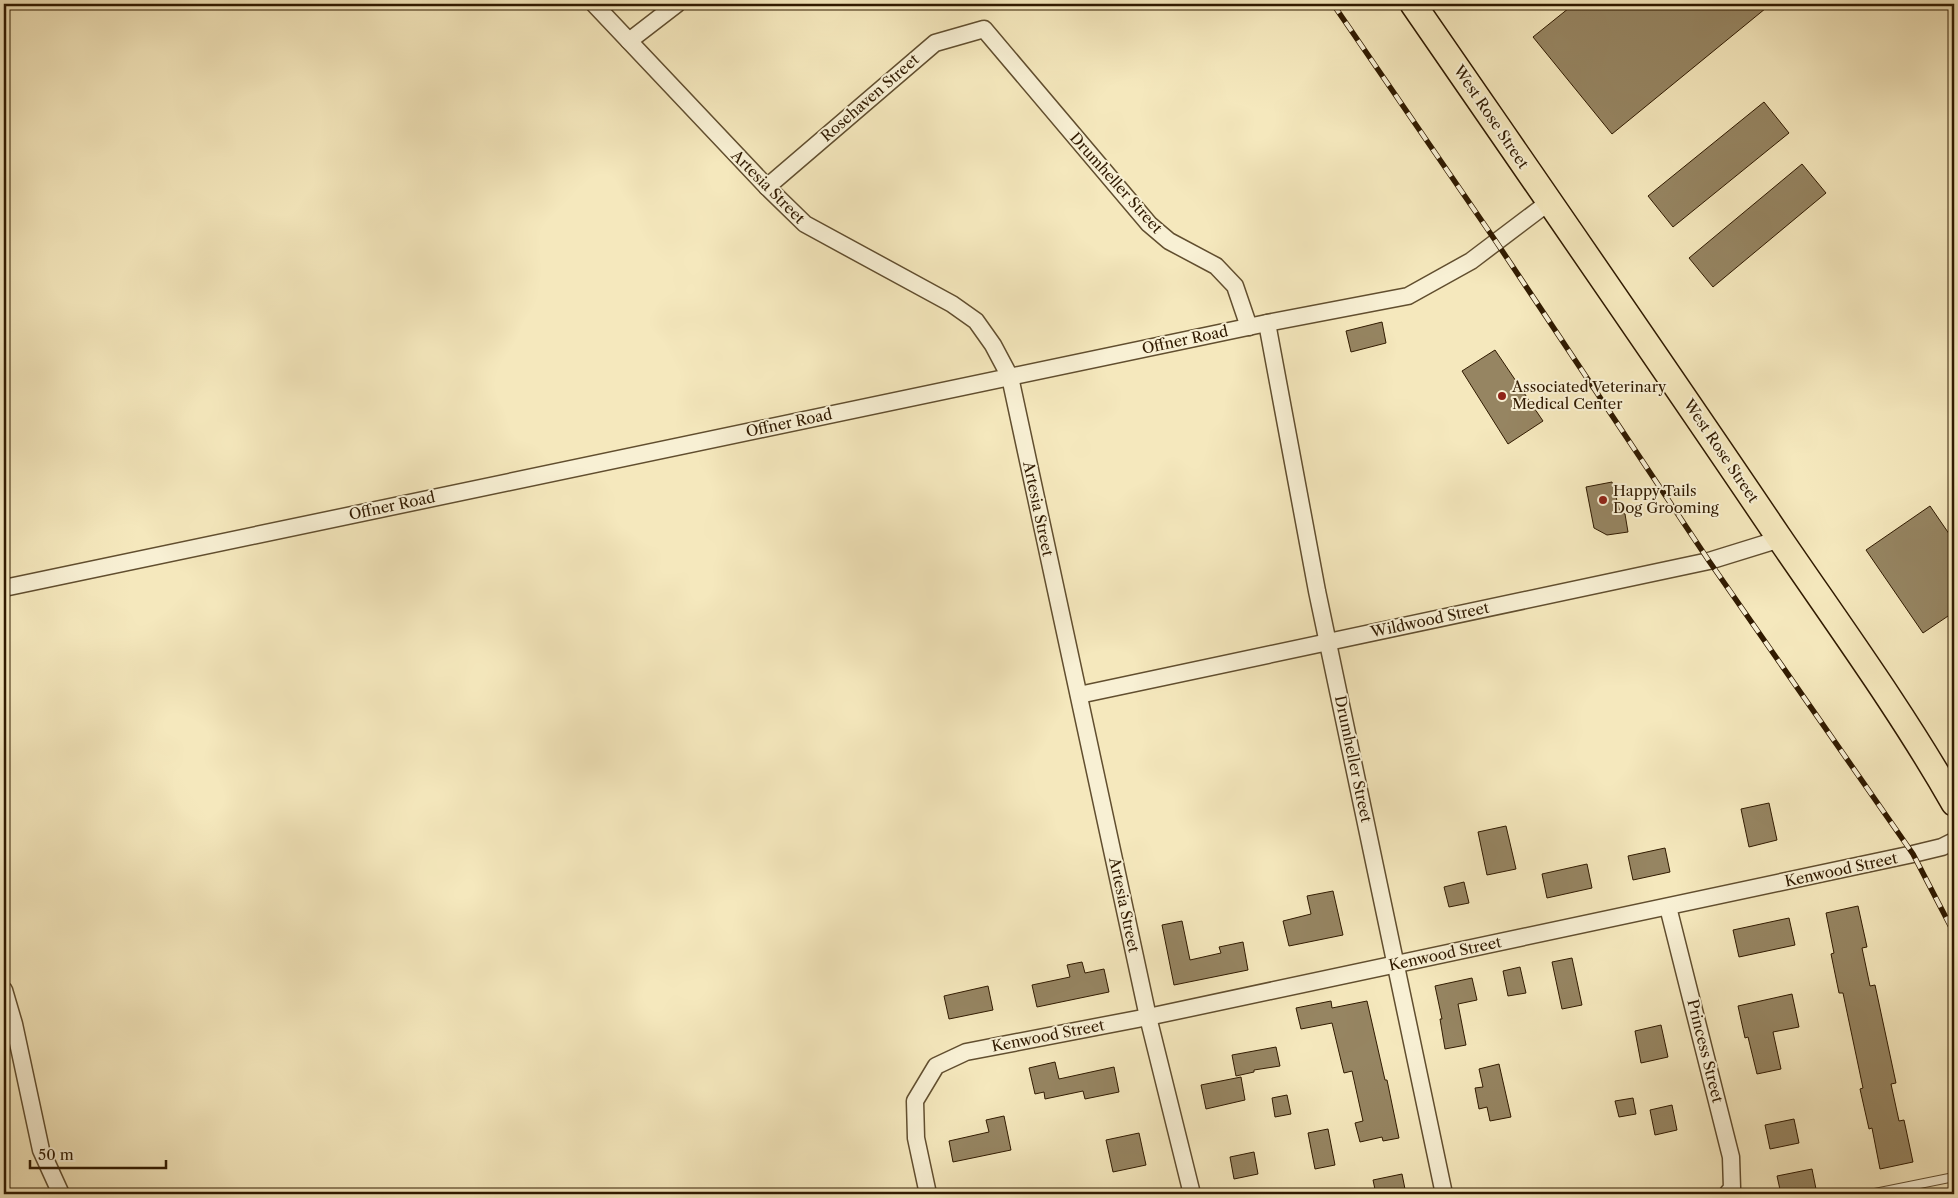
<svg xmlns="http://www.w3.org/2000/svg" width="1958" height="1198" font-family="'Libre Caslon Text',serif">
	<rect width="100%" height="100%" fill="#f5e8bd"/>
	<filter id="stains"><feTurbulence type="fractalNoise" baseFrequency=".004" numOctaves="4"/><feColorMatrix values="0 0 0 0 .2 0 0 0 0 .09 0 0 0 0 .02 0 0 0 .5 -.17"/></filter>
	<radialGradient id="worn" r=".72"><stop offset=".6" stop-color="#630" stop-opacity="0"/><stop offset="1" stop-color="#630" stop-opacity=".3"/></radialGradient>
	<!-- building -->
	<g fill="#968562" stroke="#301a00">
		<polygon points="1574,4 1771,4 1612,134 1533,37"/>
		<polygon points="1764,102 1789,133 1673,227 1648,196"/>
		<polygon points="1802,164 1826,193 1713,287 1689,258"/>
		<polygon points="1382,322 1386,343 1351,352 1346,331"/>
		<polygon points="1495,350 1543,421 1508,444 1462,371"/>
		<polygon points="1612,482 1620,512 1625,514 1628,532 1607,535 1594,528 1586,487"/>
		<polygon points="1930,506 1954,541 1954,612 1923,633 1866,550"/>
		<polygon points="1769,803 1777,840 1749,847 1741,809"/>
		<polygon points="1506,826 1516,869 1487,875 1478,832"/>
		<polygon points="1665,848 1670,872 1633,880 1628,856"/>
		<polygon points="1587,864 1592,888 1547,898 1542,874"/>
		<polygon points="1464,882 1469,903 1449,907 1444,887"/>
		<polygon points="1333,891 1343,935 1289,946 1283,921 1311,914 1307,896"/>
		<polygon points="1858,906 1867,947 1862,948 1870,986 1875,985 1896,1083 1891,1084 1899,1121 1904,1120 1913,1162 1880,1169 1872,1128 1869,1129 1860,1089 1863,1088 1843,993 1839,993 1831,954 1834,953 1826,913"/>
		<polygon points="1789,918 1795,945 1739,957 1733,930"/>
		<polygon points="1182,921 1190,960 1221,953 1219,947 1243,942 1248,970 1174,985 1162,925"/>
		<polygon points="1572,958 1582,1005 1562,1009 1552,962"/>
		<polygon points="1082,962 1085,973 1104,969 1109,992 1037,1007 1032,985 1070,977 1067,965"/>
		<polygon points="1520,967 1526,993 1508,996 1503,971"/>
		<polygon points="1472,978 1477,1000 1458,1004 1466,1045 1445,1049 1440,1019 1442,1019 1435,986"/>
		<polygon points="988,986 993,1010 949,1019 944,996"/>
		<polygon points="1792,994 1799,1027 1773,1032 1781,1069 1757,1074 1748,1037 1745,1038 1738,1006"/>
		<polygon points="1331,1001 1332,1008 1367,1001 1385,1080 1387,1080 1399,1138 1383,1141 1382,1137 1360,1142 1355,1123 1363,1121 1352,1071 1344,1073 1332,1023 1301,1029 1296,1008"/>
		<polygon points="1661,1025 1668,1057 1641,1063 1635,1031"/>
		<polygon points="1276,1047 1280,1066 1254,1070 1254,1072 1236,1076 1232,1055"/>
		<polygon points="1055,1062 1059,1079 1114,1067 1119,1092 1085,1099 1083,1091 1045,1099 1044,1092 1035,1094 1029,1068"/>
		<polygon points="1499,1064 1511,1117 1490,1121 1487,1107 1479,1109 1475,1088 1483,1087 1479,1069"/>
		<polygon points="1241,1077 1245,1100 1206,1109 1201,1085"/>
		<polygon points="1287,1095 1291,1114 1275,1117 1272,1098"/>
		<polygon points="1633,1098 1636,1114 1619,1117 1615,1101"/>
		<polygon points="1672,1105 1677,1130 1655,1135 1650,1110"/>
		<polygon points="1004,1116 1011,1150 953,1162 949,1141 989,1132 986,1120"/>
		<polygon points="1794,1119 1799,1143 1770,1149 1765,1125"/>
		<polygon points="1328,1129 1335,1165 1315,1169 1308,1133"/>
		<polygon points="1139,1133 1146,1165 1113,1172 1106,1140"/>
		<polygon points="1254,1152 1258,1174 1234,1179 1230,1157"/>
		<polygon points="1812,1169 1816,1189 1793,1194 1781,1194 1777,1176"/>
		<polygon points="1402,1174 1405,1189 1376,1194 1373,1180"/>
	</g>
	<g fill="none" stroke-linecap="round" stroke-linejoin="round">
		<!-- lane casing -->
		<g stroke="#614e2f" stroke-width="10">
			<polyline id="lane" points="1870,1194 1954,1177"/>
		</g>
		<!-- street casing -->
		<g stroke="#614e2f" stroke-width="19">
			<g id="street">
				<polyline points="594,4 767,187 805,224 952,304 976,321 993,345 1010,377 1148,1017 1192,1194"/>
				<polyline points="629,41 677,4"/>
				<polyline points="767,187 935,43 984,29 1149,224 1169,241 1216,266 1235,286 1249,327"/>
				<polyline points="1267,323 1317,591 1444,1194"/>
				<polyline points="4,588 1267,323 1408,296 1471,261 1549,202"/>
				<polyline points="1079,695 1709,561 1780,539"/>
				<polyline points="1668,907 1731,1157 1732,1188 1727,1194"/>
				<polyline points="4,990 14,1024 41,1150 61,1194"/>
				<polyline points="928,1194 916,1138 915,1101 936,1066 966,1052 1148,1017 1913,854 1942,847 1954,841"/>
			</g>
		</g>
		<!-- primary casing -->
		<g stroke="#301a00" stroke-width="28">
			<path id="primary" d="M1413,4c122,177 245,354 365,532 60,88 123,174 176,267"/>
		</g>
		<!-- lane -->
		<use href="#lane" stroke="#f8f0d4" stroke-width="8"/>
		<!-- street -->
		<use href="#street" stroke="#f8f0d4" stroke-width="16"/>
		<!-- primary -->
		<use href="#primary" stroke="#f5e8bd" stroke-width="25"/>
		<!-- rail casing -->
		<g stroke="#301a00" stroke-width="5.5">
			<polyline id="rail" points="1333,4 1497,243 1709,561 1913,854 1954,933"/>
		</g>
		<!-- rail -->
		<use href="#rail" stroke="#f8f0d4" stroke-width="4" stroke-dasharray="11" stroke-linecap="butt"/>
	</g>
	<!-- markers -->
	<g fill="#8f2418" stroke="#f8f0d4" stroke-width="2">
		<circle cx="1502" cy="396" r="5"/>
		<circle cx="1603" cy="500" r="5"/>
	</g>
	<g text-anchor="middle" stroke-width="4" stroke-linejoin="round" paint-order="stroke">
		<!-- street labels -->
		<g font-size="15" fill="#301a00" stroke="#f8f0d4">
			<text transform="translate(870 98) rotate(-41)" y="5">Rosehaven Street</text>
			<text transform="translate(1491 117) rotate(56)" y="5">West Rose Street</text>
			<text transform="translate(1116 183) rotate(48)" y="5">Drumheller Street</text>
			<text transform="translate(768 187) rotate(45)" y="5">Artesia Street</text>
			<text transform="translate(1185 340) rotate(-12)" y="5">Offner Road</text>
			<text transform="translate(789 423) rotate(-12)" y="5">Offner Road</text>
			<text transform="translate(1721 451) rotate(56)" y="5">West Rose Street</text>
			<text transform="translate(392 506) rotate(-12)" y="5">Offner Road</text>
			<text transform="translate(1038 509) rotate(78)" y="5">Artesia Street</text>
			<text transform="translate(1430 620) rotate(-12)" y="5">Wildwood Street</text>
			<text transform="translate(1353 759) rotate(78)" y="5">Drumheller Street</text>
			<text transform="translate(1841 870) rotate(-12)" y="5">Kenwood Street</text>
			<text transform="translate(1124 905) rotate(78)" y="5">Artesia Street</text>
			<text transform="translate(1445 954) rotate(-12)" y="5">Kenwood Street</text>
			<text transform="translate(1048 1036) rotate(-11)" y="5">Kenwood Street</text>
			<text transform="translate(1705 1051) rotate(76)" y="5">Princess Street</text>
		</g>
		<!-- poi labels -->
		<g font-size="15" fill="#301a00" stroke="#f8f0d4" text-anchor="start">
			<text x="1512" y="392">Associated Veterinary<tspan x="1512" dy="17">Medical Center</tspan></text>
			<text x="1613" y="496">Happy Tails<tspan x="1613" dy="17">Dog Grooming</tspan></text>
		</g>
	</g>
	<!-- margin -->
	<rect width="1958" height="1198" fill="none" stroke="#f5e8bd" stroke-width="20"/>
	<rect x="5" y="5" width="1948" height="1188" fill="none" stroke="#301a00" stroke-width="2.5"/>
	<rect x="10" y="10" width="1938" height="1178" fill="none" stroke="#301a00"/>
	<!-- scale -->
	<path d="M30 1160v8h136v-8" fill="none" stroke="#301a00" stroke-width="2.5"/>
	<text x="38" y="1160" font-size="15" fill="#301a00" stroke="#f8f0d4" stroke-width="4" paint-order="stroke">50 m</text>
	<rect width="100%" height="100%" filter="url(#stains)"/>
	<rect width="100%" height="100%" fill="url(#worn)"/>
</svg>
